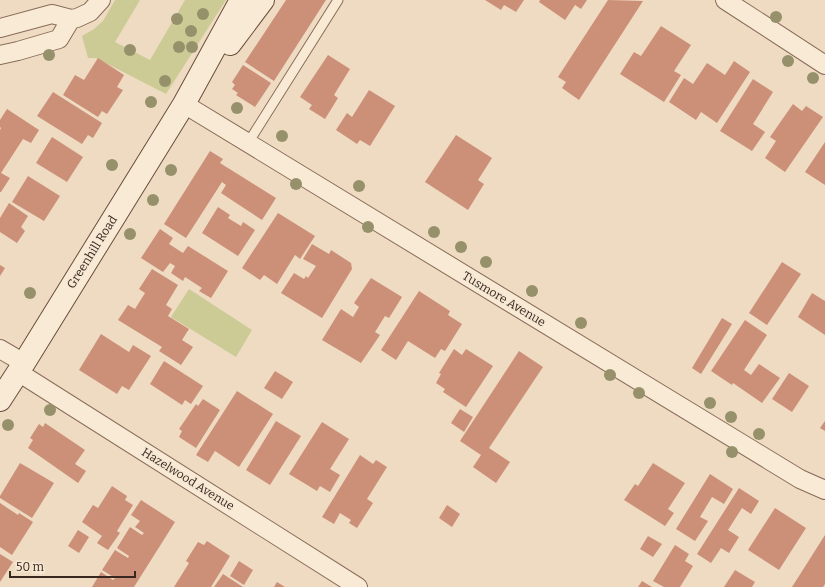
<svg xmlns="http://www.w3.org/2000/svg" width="825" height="587" font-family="Bitter,serif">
	<rect width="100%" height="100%" fill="#eedbc2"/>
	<!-- green -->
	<g fill="#cccb96">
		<polygon points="115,0 140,0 115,42 150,60 185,0 226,0 166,94 96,58 88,58 82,36 94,29 103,21"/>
		<polygon points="189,289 252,330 236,357 171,317"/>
	</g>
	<!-- building -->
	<g fill="#cc9078">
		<polygon points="286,0 326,0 274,81 245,62"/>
		<polygon points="485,0 524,0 516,12 504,5 501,10"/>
		<polygon points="540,0 587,0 581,9 575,5 565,20 539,2"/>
		<polygon points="608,0 643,1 579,100 562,88 566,82 558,77"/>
		<polygon points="661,26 691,45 674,71 681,75 664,102 620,74 634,52 641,56"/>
		<polygon points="328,55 350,69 334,95 338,98 325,119 309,109 312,105 300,97"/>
		<polygon points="98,58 124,75 117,87 123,90 107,114 102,111 98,117 63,95 75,75 84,80"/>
		<polygon points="734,61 750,72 717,123 701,112 696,120 669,102 684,78 693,84 707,63 725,75"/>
		<polygon points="243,65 271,83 255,107 236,95 238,93 232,89 235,85 232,82"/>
		<polygon points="753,79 773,92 753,124 765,132 752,151 720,131"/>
		<polygon points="369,90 395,106 370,146 360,140 357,144 336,130 347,113 352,117"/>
		<polygon points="53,92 102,123 93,138 88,135 82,144 37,116"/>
		<polygon points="793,104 802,111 806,106 823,117 785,172 765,158 776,141 770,137"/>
		<polygon points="7,109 39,130 31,143 23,139 1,173 10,178 1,192 0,192 0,130 1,128 0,127 0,120"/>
		<polygon points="456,135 492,158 478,180 484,184 468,210 425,182"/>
		<polygon points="52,137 83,157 67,182 36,163"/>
		<polygon points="825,142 825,185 805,172"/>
		<polygon points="210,151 223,159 220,163 276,198 262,220 221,193 226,185 222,182 186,238 164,224"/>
		<polygon points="28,176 60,196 44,221 12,202"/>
		<polygon points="9,203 28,216 21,227 25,231 17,243 0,232 0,218"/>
		<polygon points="218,207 230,215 228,218 241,226 243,222 255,230 238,256 202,233"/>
		<polygon points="278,213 315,236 300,259 295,255 277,284 264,275 260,280 242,268"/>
		<polygon points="160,229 173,238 169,244 183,253 188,246 228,271 211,298 199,291 202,288 185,277 183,281 171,273 175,266 170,263 163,272 141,258"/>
		<polygon points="312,244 329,254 331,250 351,263 352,269 322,318 281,293 294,273 304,279 306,276 308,278 316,266 303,259"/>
		<polygon points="782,262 801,274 767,325 749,313"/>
		<polygon points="0,265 5,268 0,276"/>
		<polygon points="152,269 178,285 166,305 172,309 168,316 189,329 182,340 193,347 181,365 159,351 162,347 118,320 128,305 135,309 145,293 139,289"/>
		<polygon points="371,278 402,297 389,318 385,316 375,332 380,335 361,363 322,340 341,309 353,317 359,307 354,303"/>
		<polygon points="419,291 450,311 448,315 462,324 445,351 441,349 435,358 408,341 396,360 381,350"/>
		<polygon points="812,293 825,301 825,335 798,317"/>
		<polygon points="722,318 732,324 701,374 692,368"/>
		<polygon points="745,320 767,335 744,370 751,375 759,364 780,378 762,403 733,383 732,385 711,371"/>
		<polygon points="101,334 129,352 133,345 151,356 129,390 122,386 117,394 79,370"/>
		<polygon points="454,349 462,355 466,349 493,366 466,407 443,392 445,389 436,383 441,374 439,373"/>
		<polygon points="519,351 543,367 489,448 510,462 496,483 473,467 481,455 460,441"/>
		<polygon points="164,361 203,386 191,404 185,400 182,405 150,384"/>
		<polygon points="275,371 293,382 282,399 264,388"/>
		<polygon points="789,373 809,386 792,412 772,399"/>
		<polygon points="237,391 273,414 239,467 215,451 208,462 196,455"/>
		<polygon points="203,399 220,410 196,448 179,437 182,431 179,429 196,404 198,406"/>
		<polygon points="460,409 473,417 464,432 451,423"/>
		<polygon points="276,421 301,436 270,485 246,470"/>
		<polygon points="825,421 825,431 820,428"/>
		<polygon points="322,422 349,439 330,469 340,475 330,492 320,486 317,491 289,474"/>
		<polygon points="45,423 85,450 75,464 86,471 78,483 28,448 33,440 30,438 39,424 43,427"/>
		<polygon points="360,455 373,464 376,460 387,467 367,499 373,503 357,528 349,523 351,520 340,513 334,524 322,517"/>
		<polygon points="20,463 54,483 32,518 0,498 0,496"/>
		<polygon points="653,463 685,483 668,509 674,513 665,526 624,500 635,484 638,486"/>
		<polygon points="710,474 733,489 724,504 712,497 700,517 708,521 695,541 676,529"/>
		<polygon points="112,486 127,496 125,500 133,505 117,531 120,533 108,550 97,543 102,536 82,522 93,505 98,508"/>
		<polygon points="739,488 759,501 751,514 742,508 728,530 739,537 729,553 721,548 711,563 697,554"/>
		<polygon points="141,500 175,522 134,587 92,587 101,572 113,580 115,578 102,570 115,550 128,558 129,556 117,548 130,527 142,535 144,533 135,527 140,521 131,515"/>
		<polygon points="0,503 18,515 19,513 33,522 12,555 0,547"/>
		<polygon points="447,505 460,514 452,527 439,518"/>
		<polygon points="775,508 806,528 779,570 748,550"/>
		<polygon points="78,530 89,537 79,553 68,546"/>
		<polygon points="825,535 825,584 823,587 792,587"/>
		<polygon points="648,536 662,544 653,557 640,549"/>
		<polygon points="207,541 230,556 211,587 174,587 189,563 186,561 198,542 204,545"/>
		<polygon points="675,545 689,554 685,561 693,566 680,587 664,587 653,581"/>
		<polygon points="0,554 13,562 0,582"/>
		<polygon points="239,561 253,570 244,585 230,576"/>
		<polygon points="735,570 755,582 752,587 724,587"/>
		<polygon points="223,574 243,587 214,587"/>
		<polygon points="642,581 652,587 638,587"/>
		<polygon points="277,582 285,587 274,587"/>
	</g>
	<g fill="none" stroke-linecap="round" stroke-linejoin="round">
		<!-- lane casing -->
		<g stroke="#886c59" stroke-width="11">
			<polyline id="lane" points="248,143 338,0"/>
		</g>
		<!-- street casing -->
		<g stroke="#886c59" stroke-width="20">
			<g id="street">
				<polyline points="725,0 825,65"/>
				<polyline points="0,28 52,14 71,19 77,18 90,12 101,0"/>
				<polyline points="0,55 18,51 59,39 71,19"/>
				<polyline points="184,104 800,479 825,490"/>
				<polyline points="0,349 24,363"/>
				<polyline points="18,372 358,587"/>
			</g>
		</g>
		<!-- secondary casing -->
		<g stroke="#6a4d3d" stroke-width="24">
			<g id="secondary">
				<polyline points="230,44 263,0"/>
				<polyline points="0,400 24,363 184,104 241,0"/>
			</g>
		</g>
		<!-- lane -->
		<use href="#lane" stroke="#f9ead6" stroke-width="9"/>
		<!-- street -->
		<use href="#street" stroke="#f9ead6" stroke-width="18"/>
		<!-- secondary -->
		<use href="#secondary" stroke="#f9ead6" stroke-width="22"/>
	</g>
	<!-- trees -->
	<g fill="#96916b">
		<circle cx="203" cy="14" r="6"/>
		<circle cx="776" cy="17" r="6"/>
		<circle cx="177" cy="19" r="6"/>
		<circle cx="191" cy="31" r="6"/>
		<circle cx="179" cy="47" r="6"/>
		<circle cx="192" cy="47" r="6"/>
		<circle cx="130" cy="50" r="6"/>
		<circle cx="49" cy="55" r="6"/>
		<circle cx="788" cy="61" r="6"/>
		<circle cx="813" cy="78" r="6"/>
		<circle cx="165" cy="81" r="6"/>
		<circle cx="151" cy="102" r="6"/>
		<circle cx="237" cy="108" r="6"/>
		<circle cx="282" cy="136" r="6"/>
		<circle cx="112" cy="165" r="6"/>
		<circle cx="171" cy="170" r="6"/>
		<circle cx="296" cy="184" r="6"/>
		<circle cx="359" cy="186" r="6"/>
		<circle cx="153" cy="200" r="6"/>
		<circle cx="368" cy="227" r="6"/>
		<circle cx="434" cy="232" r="6"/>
		<circle cx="130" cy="234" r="6"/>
		<circle cx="461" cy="247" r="6"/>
		<circle cx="486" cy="262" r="6"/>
		<circle cx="532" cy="291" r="6"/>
		<circle cx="30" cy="293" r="6"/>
		<circle cx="581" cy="323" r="6"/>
		<circle cx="610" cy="375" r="6"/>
		<circle cx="639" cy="393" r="6"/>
		<circle cx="710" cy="403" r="6"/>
		<circle cx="50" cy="410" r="6"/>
		<circle cx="731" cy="417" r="6"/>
		<circle cx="8" cy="425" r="6"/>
		<circle cx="759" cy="434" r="6"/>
		<circle cx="732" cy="452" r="6"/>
	</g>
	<g text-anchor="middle" stroke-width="3" stroke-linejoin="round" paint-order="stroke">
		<!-- street labels -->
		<g font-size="12" fill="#38271e" stroke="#f5e7d2">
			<text transform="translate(92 252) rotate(-58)" y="4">Greenhill Road</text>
			<text transform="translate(504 299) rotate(31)" y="4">Tusmore Avenue</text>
			<text transform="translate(188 479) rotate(32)" y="4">Hazelwood Avenue</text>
		</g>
	</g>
	<!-- scale -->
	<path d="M10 571v6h125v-6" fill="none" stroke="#38271e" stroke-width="2"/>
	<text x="16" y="571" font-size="12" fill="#38271e" stroke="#f5e7d2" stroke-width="3" paint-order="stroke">50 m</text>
</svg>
